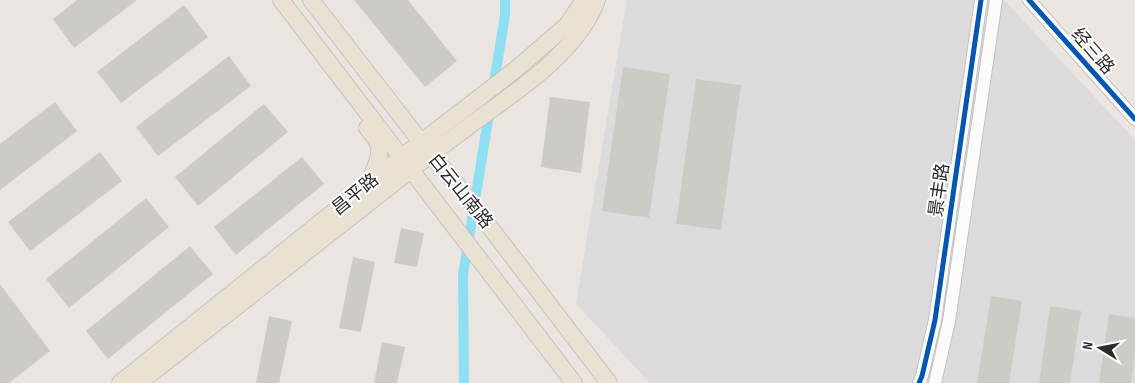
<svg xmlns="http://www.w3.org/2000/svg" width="1135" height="383" font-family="'Sofia Sans Condensed','Noto Sans SC',sans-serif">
	<rect width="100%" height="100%" fill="#eae5e0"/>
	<!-- industrial -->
	<polygon fill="#dddadc" points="627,0 1004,0 1135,140 1135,383 650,383 576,304 590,218"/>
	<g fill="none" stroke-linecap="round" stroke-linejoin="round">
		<!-- canal -->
		<polyline stroke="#8de0f2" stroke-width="10" points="464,383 463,275 505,15 505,0"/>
	</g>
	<!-- building -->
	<g fill="#cecbc7">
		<polygon points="77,0 137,0 74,48 53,19"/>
		<polygon points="354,0 408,0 457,61 425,87"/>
		<polygon points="184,5 208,37 121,103 97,72"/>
		<polygon points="229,56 251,86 158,156 136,127"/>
		<polygon points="623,67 670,74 649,218 602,211"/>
		<polygon points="696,79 741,85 721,230 676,224"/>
		<polygon points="550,97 590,102 581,173 541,167"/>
		<polygon points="55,102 77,131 0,190 0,144"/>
		<polygon points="264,104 288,132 198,206 175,177"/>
		<polygon points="100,152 122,181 30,251 8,222"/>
		<polygon points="302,157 324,184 236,255 214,227"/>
		<polygon points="146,198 169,227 69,308 46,279"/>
		<polygon points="401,228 424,233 417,267 394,263"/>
		<polygon points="190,246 213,274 108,359 86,331"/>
		<polygon points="353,257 375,262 361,332 339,328"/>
		<polygon points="0,284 50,351 9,383 0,383"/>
		<polygon points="991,296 1022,301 1009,383 977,383"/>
		<polygon points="1050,306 1081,311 1070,383 1039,383"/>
		<polygon points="1109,314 1135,318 1135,354 1131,383 1099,383"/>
		<polygon points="269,316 292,321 279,383 256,383"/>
		<polygon points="382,342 405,347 397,383 374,383"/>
	</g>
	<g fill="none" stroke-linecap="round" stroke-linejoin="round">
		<!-- minor casing -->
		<g stroke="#c3c2c2" stroke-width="14">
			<g id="minor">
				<polyline points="1029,0 1135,119"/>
				<polyline points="919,383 922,376 935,320 981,0"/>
				<polyline points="935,383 949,321 996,0"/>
			</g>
		</g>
		<!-- major casing -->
		<g stroke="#c5c3c1" stroke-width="18">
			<g id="major">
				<polyline points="281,0 574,383"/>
				<polyline points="311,0 421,142 463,192 609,383"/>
				<path d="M367,128c4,5 9,10 11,16 5,11 -5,28 -9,38"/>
				<polyline points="120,383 402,157 515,70 567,25 584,0"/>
				<path d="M139,383l292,-229c16,-11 31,-23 46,-34 42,-30 102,-70 120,-120"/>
			</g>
		</g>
		<!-- minor -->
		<use href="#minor" stroke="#fcfbfa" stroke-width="12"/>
		<!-- major -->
		<use href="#major" stroke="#e9e2d2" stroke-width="16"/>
		<!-- cycleway casing -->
		<g stroke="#fff" stroke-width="8">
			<g id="cycleway">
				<polyline points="1029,0 1135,119"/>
				<polyline points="919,383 922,376 935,320 981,0"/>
			</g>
		</g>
		<!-- cycleway -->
		<use href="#cycleway" stroke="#0057b8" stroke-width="5"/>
	</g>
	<g text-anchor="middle" stroke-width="4" stroke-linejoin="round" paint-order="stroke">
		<!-- street labels -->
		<g font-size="18" fill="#2b2b2b" stroke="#fff">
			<text transform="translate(1093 51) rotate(49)" y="6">经三路</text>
			<text transform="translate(939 190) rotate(-82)" y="6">景丰路</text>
			<text transform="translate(461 191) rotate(51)" y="6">白云山南路</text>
			<text transform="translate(355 194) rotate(-39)" y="6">昌平路</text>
		</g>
	</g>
	<!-- north arrow -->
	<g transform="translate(1100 348) rotate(280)" stroke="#ffffff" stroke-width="4" paint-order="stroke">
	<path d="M0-4L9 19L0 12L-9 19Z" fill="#2b2b2b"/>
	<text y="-8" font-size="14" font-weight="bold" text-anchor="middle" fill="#2b2b2b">N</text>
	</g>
</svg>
